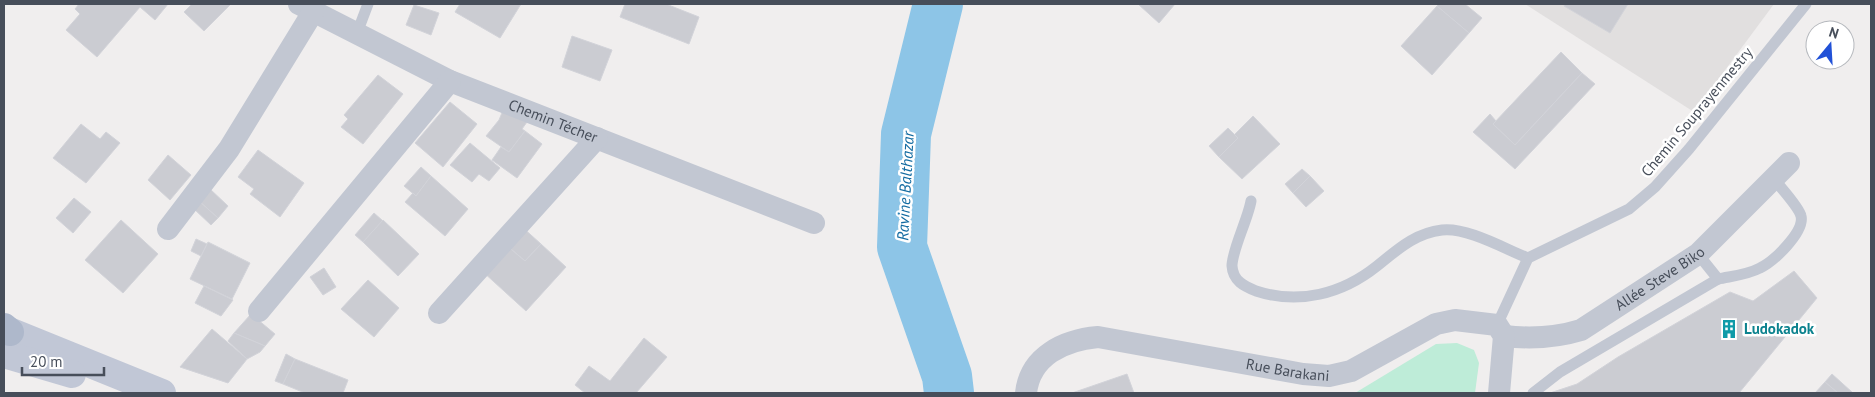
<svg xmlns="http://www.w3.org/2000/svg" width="1875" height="397" font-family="'PT Sans',sans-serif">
	<rect width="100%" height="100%" fill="#f0eeee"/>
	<!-- education -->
	<polygon fill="#e1dfdf" points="1525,4 1774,4 1694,112"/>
	<!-- green -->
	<polygon fill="#beecd8" points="1457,343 1474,350 1479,363 1475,393 1355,393 1436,344"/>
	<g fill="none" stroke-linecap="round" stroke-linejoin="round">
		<!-- river -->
		<polyline stroke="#8dc5e7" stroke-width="50" points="938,4 906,134 902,247 947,376 949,393"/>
	</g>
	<!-- building -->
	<g fill="#cbccd2" stroke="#d2d3d9">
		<polygon points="79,4 168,4 155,20 140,7 97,57 66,30 80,14 75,9"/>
		<polygon points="192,4 231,4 204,31 184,12"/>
		<polygon points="460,4 521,4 500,38 455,12"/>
		<polygon points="625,4 666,4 699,17 689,44 620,17"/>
		<polygon points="1138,4 1175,4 1159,23"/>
		<polygon points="1439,4 1465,4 1482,18 1469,33 1437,6"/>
		<polygon points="1565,4 1628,4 1610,33 1564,6"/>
		<polygon points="414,5 439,13 431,35 406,25"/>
		<polygon points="1437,6 1469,33 1432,75 1401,46"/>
		<polygon points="572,36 612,50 600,81 562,67"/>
		<polygon points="1561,52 1582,73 1515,145 1493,124"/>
		<polygon points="1582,73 1595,84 1515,169 1473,132 1490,114 1496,121 1493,124 1515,145"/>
		<polygon points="378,75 403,94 363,144 341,127 348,119 344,115"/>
		<polygon points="450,102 477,124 443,167 415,143"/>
		<polygon points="504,108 527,122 522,129 525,131 509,152 486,136 499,120"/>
		<polygon points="1253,116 1280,144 1242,179 1219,157 1238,138 1234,135"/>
		<polygon points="81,124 100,139 106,132 120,143 86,183 53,158"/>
		<polygon points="1228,128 1238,138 1219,157 1209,146"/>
		<polygon points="525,131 542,144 517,178 492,160 501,147 509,152"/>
		<polygon points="470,143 500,168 489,181 479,174 472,182 450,165"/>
		<polygon points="258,150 304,183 280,217 250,194 254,189 238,177"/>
		<polygon points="168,155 191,175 170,200 148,180"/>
		<polygon points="421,167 431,176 416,196 404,186"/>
		<polygon points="1302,169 1310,176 1293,193 1285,184"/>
		<polygon points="431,176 468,209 445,236 405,202 413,193 416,196"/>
		<polygon points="1310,176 1324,191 1306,207 1293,193"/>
		<polygon points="210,189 228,206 218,218 199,201"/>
		<polygon points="74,198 91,212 73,233 56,218"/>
		<polygon points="199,201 218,218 211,225 193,208"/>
		<polygon points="374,213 383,221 363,242 355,235"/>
		<polygon points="121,220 158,254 123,293 85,260"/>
		<polygon points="383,220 419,254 398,276 363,242"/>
		<polygon points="521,226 541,244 525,261 505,244"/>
		<polygon points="196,239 207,244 201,256 191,251"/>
		<polygon points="208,242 250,263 232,299 190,279"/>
		<polygon points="505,244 525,261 541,244 566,267 526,311 482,271"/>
		<polygon points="324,268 336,287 323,295 310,277"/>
		<polygon points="1794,271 1817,298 1739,393 1550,393 1577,384 1618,357 1730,292 1753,301"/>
		<polygon points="368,280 399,308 374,337 341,309"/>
		<polygon points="204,286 233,300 221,316 195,303"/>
		<polygon points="251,314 275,334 265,346 234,333"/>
		<polygon points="212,329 247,359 228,383 180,367"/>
		<polygon points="234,333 246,338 265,346 260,352 247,359 228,341"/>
		<polygon points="644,338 667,357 636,393 585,393 575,385 589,366 610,381"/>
		<polygon points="286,354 295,359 283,384 275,381"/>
		<polygon points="295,359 348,380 343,393 305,393 283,384"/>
		<polygon points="1127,374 1134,393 1072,393"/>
		<polygon points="1832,374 1853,393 1838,393 1825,382"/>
		<polygon points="1825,382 1838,393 1815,393"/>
	</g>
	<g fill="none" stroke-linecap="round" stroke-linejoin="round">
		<!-- service -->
		<g stroke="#c2c7d2" stroke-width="11">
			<polyline points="357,33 368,4"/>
			<path d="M1251,201c-3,18 -19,49 -19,65 1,15 12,20 24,25 43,14 86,3 121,-25 20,-16 38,-33 65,-36 25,-3 63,19 86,28"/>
			<path d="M1718,279c14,-3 29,-4 42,-11 13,-6 45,-36 41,-52 -2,-9 -20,-28 -27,-37"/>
			<polyline points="1497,325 1528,258 1629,209 1655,187 1689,149 1806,4"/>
			<polyline points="1533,393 1560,372 1718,279 1698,254"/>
		</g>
		<!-- minor -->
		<g stroke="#c2c7d2" stroke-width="22">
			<path id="s1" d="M299,4l151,77 364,142"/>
			<polyline points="168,229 229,149 313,12"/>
			<polyline points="259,311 450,81"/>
			<polyline points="439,313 597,138"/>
			<path id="s2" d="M1504,336c27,3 51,2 77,-6l117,-76 91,-91"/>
			<path id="s3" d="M1026,393c4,-37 38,-53 72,-56l205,37 26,2 22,-5 85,-47 19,-4 42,5 7,11 -5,57"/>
		</g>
		<!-- secondary -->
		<g stroke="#c1c7d6" stroke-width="28">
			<polyline points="4,329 162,393"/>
			<polyline points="4,354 72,374"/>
		</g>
		<!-- primary -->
		<polyline stroke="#aeb8cb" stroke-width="28" points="4,327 10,332"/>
	</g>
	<!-- icons -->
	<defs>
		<g id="building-bare" transform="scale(1.5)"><path d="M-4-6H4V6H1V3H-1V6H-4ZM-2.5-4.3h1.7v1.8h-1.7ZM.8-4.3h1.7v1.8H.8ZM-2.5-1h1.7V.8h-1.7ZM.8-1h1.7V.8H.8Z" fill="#0f9aa8" stroke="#fff" stroke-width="2.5" paint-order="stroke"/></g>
	</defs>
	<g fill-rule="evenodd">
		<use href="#building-bare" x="1729" y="329"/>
	</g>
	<g text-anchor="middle" stroke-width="5" stroke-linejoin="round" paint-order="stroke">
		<!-- street labels -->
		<g font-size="15" fill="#474e5a" stroke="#fff">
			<text transform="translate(1697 112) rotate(-50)" y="5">Chemin Souprayenmestry</text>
			<text dy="5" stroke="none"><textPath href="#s1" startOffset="280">Chemin Técher</textPath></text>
			<text dy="5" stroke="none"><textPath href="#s2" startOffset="172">Allée Steve Biko</textPath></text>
			<text dy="5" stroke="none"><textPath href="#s3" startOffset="292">Rue Barakani</textPath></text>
		</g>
		<!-- culture labels -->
		<g font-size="15" font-weight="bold" fill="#0d838f" stroke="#fff" text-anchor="start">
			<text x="1744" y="334">Ludokadok</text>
		</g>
		<!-- water labels -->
		<g font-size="16" font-style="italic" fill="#136ba1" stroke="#fff">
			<text transform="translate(905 186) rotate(-87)" y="6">Ravine Balthazar</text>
		</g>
	</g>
	<!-- border -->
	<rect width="1875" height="397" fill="none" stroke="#474e5a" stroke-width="10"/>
	<!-- north arrow -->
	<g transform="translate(1830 45) rotate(18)"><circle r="24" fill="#ffffff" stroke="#b5b8bd"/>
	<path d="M0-4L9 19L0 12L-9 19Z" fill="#2151d7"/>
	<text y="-8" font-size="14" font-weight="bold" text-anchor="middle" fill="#474e5a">N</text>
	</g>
	<!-- scale -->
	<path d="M22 367v8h82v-8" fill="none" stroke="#474e5a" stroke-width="2.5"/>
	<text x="30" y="367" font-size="15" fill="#474e5a" stroke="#ffffff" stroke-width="4" paint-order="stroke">20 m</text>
</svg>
